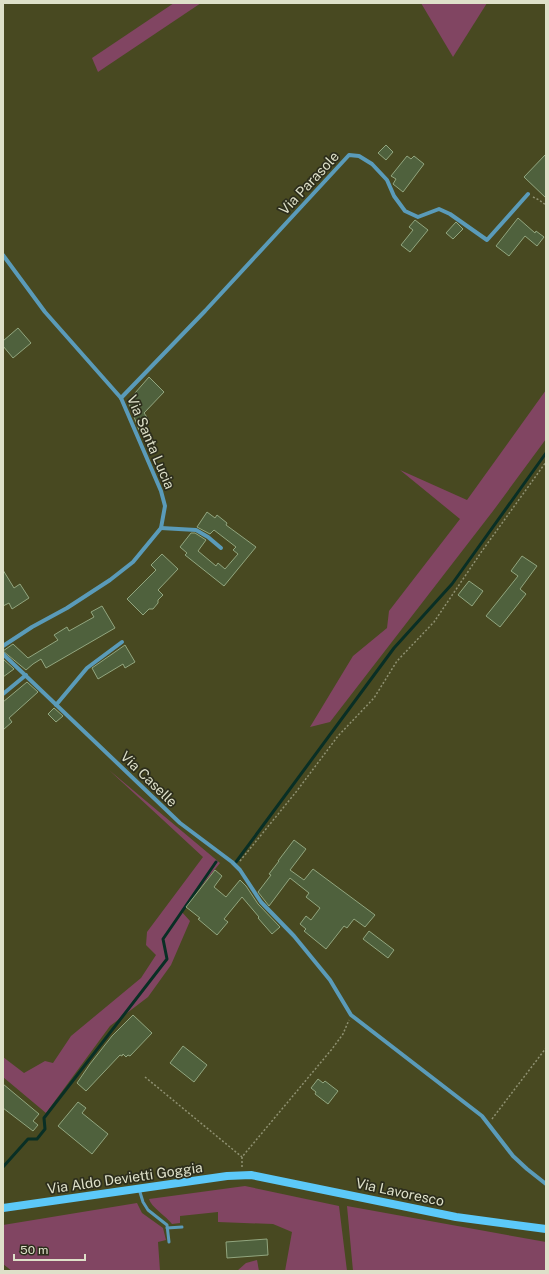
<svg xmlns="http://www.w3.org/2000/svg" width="549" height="1274" font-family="'Public Sans',sans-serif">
	<rect width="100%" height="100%" fill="#484921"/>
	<!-- green -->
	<g fill="#814562">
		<polygon points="174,3 201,3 98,72 92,58"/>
		<polygon points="421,3 487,3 453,57"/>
		<polygon points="546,390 546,439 493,511 330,722 310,727 353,656 387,628 389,611 460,519 400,470 467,500"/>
		<polygon points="109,770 220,863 181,911 190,921 171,965 148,997 110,1026 46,1113 3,1077 3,1057 24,1073 45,1061 53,1063 71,1036 141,978 156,955 146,945 147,932 203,857"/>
		<path d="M245,1186l94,20 8,65h-62l7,-39 -19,-8 -55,-2v-10l-38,4v7l-8,1c-6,-8 -21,-17 -23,-25z"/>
		<polygon points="137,1203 142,1213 163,1228 166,1240 158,1242 160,1271 12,1271 3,1264 3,1225"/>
		<polygon points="347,1206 546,1242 546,1271 353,1271"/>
		<polygon points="257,1260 259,1271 237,1271 246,1263"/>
	</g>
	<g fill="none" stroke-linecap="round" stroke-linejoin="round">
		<!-- stream -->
		<g stroke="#092f25" stroke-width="3">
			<polyline points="236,862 394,648 452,584 546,453"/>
			<polyline points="3,1167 28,1139 37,1139 45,1129 44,1118 167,959 163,939 216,862"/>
		</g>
	</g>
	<!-- building -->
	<g fill="#4f613d" stroke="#92a67f">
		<polygon points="386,145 393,152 386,160 378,153"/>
		<polygon points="546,154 546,198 524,177"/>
		<polygon points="407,156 411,159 414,156 424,164 403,192 393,184 396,179 391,176"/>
		<polygon points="518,218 535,233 536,231 544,237 537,246 525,236 509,256 496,246"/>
		<polygon points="415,220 428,230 410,252 401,245 413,230 409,227"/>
		<polygon points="456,222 463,229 453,239 446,233"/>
		<polygon points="18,328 31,343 13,358 3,346 3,341"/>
		<polygon points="149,377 164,392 144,413 149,420 139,430 128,401"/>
		<polygon points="207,512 215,518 217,515 227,523 226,525 256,547 224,586 185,555 187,553 180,547 191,533 195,533 206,540 198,551 216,566 218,563 225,569 238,554 233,550 236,547 214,530 210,534 197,527"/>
		<polygon points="162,554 178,569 158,590 163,595 158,600 158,603 153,609 149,609 143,615 127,599 156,570 151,565"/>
		<polygon points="522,556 537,566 520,589 526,594 500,627 486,616 518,576 511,571"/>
		<polygon points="3,570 14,588 20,584 29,598 12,609 9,603 3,606"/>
		<polygon points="469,581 483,591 472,606 458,595"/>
		<polygon points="102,606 115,628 46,668 41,659 33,664 26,670 3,651 13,644 28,658 58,640 54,635 67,627 69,631 94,617 91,612"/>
		<polygon points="125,645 135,662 125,668 123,664 98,679 92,668"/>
		<polygon points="3,659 14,669 3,677"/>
		<polygon points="27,682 38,692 9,718 12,722 3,730 3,702"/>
		<polygon points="54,708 63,716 56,722 48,714"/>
		<polygon points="294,840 306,849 290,870 304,880 313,869 375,915 365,927 354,919 347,928 344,926 326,949 304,931 306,929 300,924 306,916 311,920 320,908 306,897 309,893 290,878 269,906 258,892 271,875 269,874 279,861 278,861"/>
		<polygon points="215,870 222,876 214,887 226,897 240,880 246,886 258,904 280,927 272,934 258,918 259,917 242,897 224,919 228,922 217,935 198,919 200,918 186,907"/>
		<polygon points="369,931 394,950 388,958 363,939"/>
		<polygon points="133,1015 152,1033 130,1056 128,1055 126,1057 123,1054 122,1056 120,1055 86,1091 77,1083 90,1064 112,1036"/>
		<polygon points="183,1046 207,1065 194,1082 170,1063"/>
		<polygon points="318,1079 323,1083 325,1081 338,1091 328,1104 315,1094 316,1092 311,1088"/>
		<polygon points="3,1084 39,1114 33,1121 38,1125 33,1131 3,1108"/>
		<polygon points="78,1102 86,1108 82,1113 108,1134 92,1154 58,1126"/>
		<polygon points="267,1239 268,1255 227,1258 226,1242"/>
	</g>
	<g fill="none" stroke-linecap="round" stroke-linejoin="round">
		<!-- path -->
		<g stroke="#8f9171" stroke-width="1.5" stroke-dasharray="2 2" stroke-linecap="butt">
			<polyline points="533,197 539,200 546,205"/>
			<polyline points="240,861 296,792 338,736 374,698 397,661 434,622 482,551 546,462"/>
			<polyline points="145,1077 242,1157"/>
			<polyline points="492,1119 546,1048"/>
			<polyline points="242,1167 242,1157 332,1049 343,1034 349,1020"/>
		</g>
		<!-- lane -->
		<g stroke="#5a9bb9" stroke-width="3">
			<polyline points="139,1189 143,1202 148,1210 167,1225 169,1242"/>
			<polyline points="167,1228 182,1227"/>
		</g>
		<!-- street -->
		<g stroke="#5a9bb9" stroke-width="4">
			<polyline points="3,255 45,312 121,398 161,491 165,506 161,528 133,562 110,580 67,608 32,627 3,646"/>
			<polyline points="121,398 205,311 349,155 359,156 372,164 387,180 394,196 405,211 418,217 439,209 450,214 487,240 528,194"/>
			<polyline points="161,528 196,530 208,537 221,548"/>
			<polyline points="3,654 180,823 232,862 240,870 261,902 294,936 330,980 351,1015 482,1116 513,1156 527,1169 546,1184"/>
			<polyline points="3,694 26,675"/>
			<polyline points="56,705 87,668 122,642"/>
		</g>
		<!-- secondary -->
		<polyline stroke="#5cc9f9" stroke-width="8" points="3,1208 227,1176 251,1175 456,1217 546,1229"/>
	</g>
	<g text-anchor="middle" stroke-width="3.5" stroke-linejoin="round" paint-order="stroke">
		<!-- street labels -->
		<g font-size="14" fill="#dee0c9" stroke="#2d2e1c">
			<text transform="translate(309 183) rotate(-47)" y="5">Via Parasole</text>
			<text transform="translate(151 442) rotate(67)" y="5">Via Santa Lucia</text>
			<text transform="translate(149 779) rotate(44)" y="5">Via Caselle</text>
			<text transform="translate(125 1178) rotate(-8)" y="5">Via Aldo Devietti Goggia</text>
			<text transform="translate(400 1192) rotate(12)" y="5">Via Lavoresco</text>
		</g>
	</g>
	<!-- border -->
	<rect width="549" height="1274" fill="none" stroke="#dee0c9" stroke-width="8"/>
	<!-- scale -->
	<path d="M14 1254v6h71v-6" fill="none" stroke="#dee0c9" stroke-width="2"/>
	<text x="20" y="1254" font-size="12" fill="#dee0c9" stroke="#2d2e1c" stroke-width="3" paint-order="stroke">50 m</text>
</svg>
